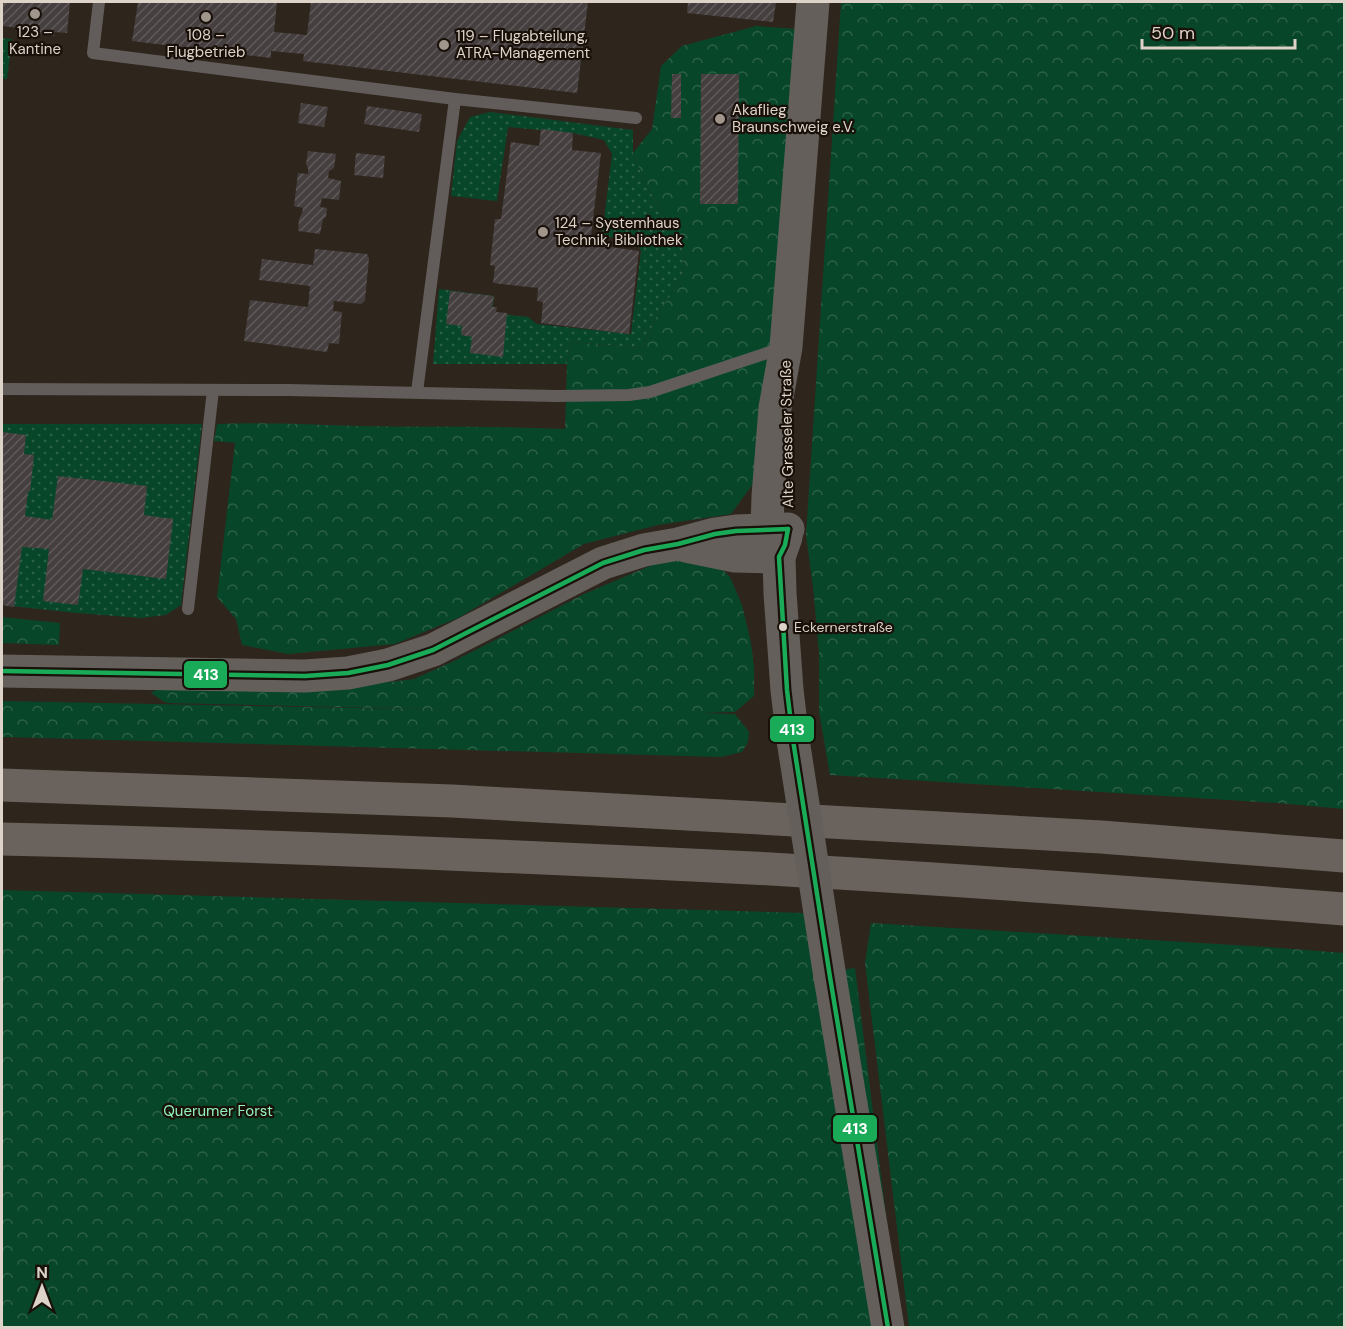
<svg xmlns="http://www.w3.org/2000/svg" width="1346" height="1329" font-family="'DM Sans',sans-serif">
	<defs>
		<pattern id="grass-dots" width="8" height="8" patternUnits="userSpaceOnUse" patternTransform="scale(1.5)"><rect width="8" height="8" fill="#084629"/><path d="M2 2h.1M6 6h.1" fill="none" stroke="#2c6047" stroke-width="1.8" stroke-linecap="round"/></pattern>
		<pattern id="forest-crowns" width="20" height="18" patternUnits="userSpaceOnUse" patternTransform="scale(1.5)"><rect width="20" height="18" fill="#084629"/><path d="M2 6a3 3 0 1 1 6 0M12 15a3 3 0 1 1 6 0" fill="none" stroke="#2c6047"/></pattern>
		<pattern id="building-hatch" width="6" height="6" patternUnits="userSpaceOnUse" patternTransform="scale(1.5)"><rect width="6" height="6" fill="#463f40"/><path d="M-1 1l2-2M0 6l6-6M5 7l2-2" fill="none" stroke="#605a5a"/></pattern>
	</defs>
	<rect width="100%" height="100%" fill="#2e251c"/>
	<!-- grass -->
	<g fill="url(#grass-dots)">
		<polygon points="2,38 12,39 7,79 2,79"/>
		<polygon points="490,112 633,130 633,153 647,187 667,219 684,252 682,281 660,309 642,348 570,342 567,364 433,364 439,289 494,296 492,313 528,317 537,324 631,334 641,251 636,241 602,236 612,154 604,140 573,133 508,127 497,201 451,196 457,141 470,117"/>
		<polygon points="2,424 202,424 181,605 166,615 141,618 76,613 2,605"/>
	</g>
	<!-- forest -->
	<g fill="url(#forest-crowns)">
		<polygon points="841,2 1344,2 1344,809 1277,803 830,775 819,712 819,653 813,587 806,535"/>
		<path d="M756,26l41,3 -28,374 -16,81 -22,30 -73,11 -74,19 -126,74 -63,26 -107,10 -46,-9 -6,-26 -19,-22 18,-154 -21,-2 3,-17c48,-2 95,1 142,2 69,1 137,0 206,3l2,-65 3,-22 72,6 18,-39 22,-28 2,-29 -17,-33 -20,-32 -14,-34 19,-24 9,-63 21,-20z"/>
		<polygon points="682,558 715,562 730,577 742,605 751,643 754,667 754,696 735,712 701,713 735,714 749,732 748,742 742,752 721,757 2,737 2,701 463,710 166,703 151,693 166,683 358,686 414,679 454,661 584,594 657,563"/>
		<polygon points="2,617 60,623 59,645 2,643"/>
		<polygon points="2,890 804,913 815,974 855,968 900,1327 2,1328"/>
		<polygon points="871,923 1266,947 1344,953 1344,1327 909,1327 865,963"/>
	</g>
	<!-- building -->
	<g fill="url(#building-hatch)">
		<polygon points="2,2 70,2 67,33 55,32 54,36 37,34 37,30 2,26"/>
		<polygon points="138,2 277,2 274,32 307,35 311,2 588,2 577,93 303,61 304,54 271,51 271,58 132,41"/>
		<polygon points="688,2 776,2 773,22 687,13"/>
		<polygon points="672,74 681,74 681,118 671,118"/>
		<polygon points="701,74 739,74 738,204 700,204"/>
		<polygon points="301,103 328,107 324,127 298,123"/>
		<polygon points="367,106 422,114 419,132 364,124"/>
		<polygon points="541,129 573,133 572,150 601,153 590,244 639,251 629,334 541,323 543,302 537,301 538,288 493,283 495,266 490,265 495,219 501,219 511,142 539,146"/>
		<polygon points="308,151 336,154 334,168 329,171 328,178 341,181 339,200 322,198 320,207 327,208 326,217 323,219 320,234 298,231 299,219 302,213 303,208 294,206 298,173 308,174 308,168 306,164"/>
		<polygon points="356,153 385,156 383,178 354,175"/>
		<polygon points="315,249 367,254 369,258 365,300 361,304 334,301 333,311 342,312 339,344 329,343 327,352 244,341 250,300 308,307 310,286 259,280 262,259 313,265"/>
		<polygon points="450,291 494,296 492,307 497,307 496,312 507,313 503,357 470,353 472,337 461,335 462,326 446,324"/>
		<polygon points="2,432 26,435 24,454 34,455 30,492 28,491 25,516 52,520 58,476 147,486 144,515 173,519 166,579 83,569 78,605 43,601 49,549 22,547 14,607 2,605"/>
	</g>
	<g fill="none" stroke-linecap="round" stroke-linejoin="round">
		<!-- service -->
		<g stroke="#625d5b" stroke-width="12">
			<polyline points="99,2 93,53 455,99 636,118"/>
			<polyline points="2,389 289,390 557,396 629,395 650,392 782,348"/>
			<polyline points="417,392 455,99"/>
			<polyline points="188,609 213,390"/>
		</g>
		<!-- secondary -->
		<g stroke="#655f5b" stroke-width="33">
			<polyline points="786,537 779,557 780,593 787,690 793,740"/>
			<polyline points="686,546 735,556 779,557"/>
			<polyline points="779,557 772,545 767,530 768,496 775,408 786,347 813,2"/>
			<polyline points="2,671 305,676 348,673 388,665 433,650 603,563 644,550 678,544 715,534 736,531 788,529"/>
			<polyline points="830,977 888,1328"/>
		</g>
		<!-- motorway -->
		<g stroke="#6a635d" stroke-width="33">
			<polyline points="2,785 452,801 1101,837 1344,856"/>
			<path d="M2,839c256,6 513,17 769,30 192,11 383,25 573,40"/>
		</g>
		<!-- secondary-bridge -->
		<polyline stroke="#655f5b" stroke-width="33" points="793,740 830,977"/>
		<!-- bus-1 casing -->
		<g stroke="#181009" stroke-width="9">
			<g id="bus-1">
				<polyline points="788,529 785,545 779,557 787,690 793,740 830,977 888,1328"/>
				<polyline points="2,671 305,676 348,673 388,665 433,650 603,563 644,550 678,544 715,534 736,531 788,529"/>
			</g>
		</g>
		<!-- bus-1 -->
		<use href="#bus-1" stroke="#1aab58" stroke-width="4.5"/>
	</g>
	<!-- markers -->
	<g fill="#a0968c" stroke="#181009" stroke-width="2">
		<circle cx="35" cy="14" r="6"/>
		<circle cx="206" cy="17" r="6"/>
		<circle cx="444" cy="45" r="6"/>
		<circle cx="720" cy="119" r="6"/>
		<circle cx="543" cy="232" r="6"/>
	</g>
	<circle fill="#ded3c8" stroke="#181009" stroke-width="2" cx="783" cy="627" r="5"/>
	<g text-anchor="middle" stroke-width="4.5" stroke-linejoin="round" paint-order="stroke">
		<!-- bus labels -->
		<g font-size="14" fill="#ded3c8" stroke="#181009" text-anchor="start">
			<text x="794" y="632">Eckernerstraße</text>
		</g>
		<!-- poi labels -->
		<g font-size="15" fill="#ded3c8" stroke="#181009" text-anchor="start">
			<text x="35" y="37" text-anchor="middle">123 –<tspan x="35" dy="17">Kantine</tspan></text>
			<text x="206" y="40" text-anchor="middle">108 –<tspan x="206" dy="17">Flugbetrieb</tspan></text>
			<text x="456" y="41">119 – Flugabteilung,<tspan x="456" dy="17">ATRA-Management</tspan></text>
			<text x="732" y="115">Akaflieg<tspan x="732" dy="17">Braunschweig e.V.</tspan></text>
			<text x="555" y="228">124 – Systemhaus<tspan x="555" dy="17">Technik, Bibliothek</tspan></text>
		</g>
		<!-- street labels -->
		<g font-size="15" fill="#ded3c8" stroke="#181009">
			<text transform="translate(787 434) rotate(-91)" y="5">Alte Grasseler Straße</text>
		</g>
		<!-- park labels -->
		<g font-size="15" fill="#92f2ba" stroke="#181009">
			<text x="218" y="1116">Querumer Forst</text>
		</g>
	</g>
	<g stroke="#181009" stroke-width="2">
		<rect x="183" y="660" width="45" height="29" rx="6" fill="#1aab58"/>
		<rect x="769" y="715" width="46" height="28" rx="6" fill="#1aab58"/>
		<rect x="832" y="1114" width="46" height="29" rx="6" fill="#1aab58"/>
	</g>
	<g font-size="16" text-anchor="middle" font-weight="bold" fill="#fff">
		<text x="206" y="680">413</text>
		<text x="792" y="735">413</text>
		<text x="855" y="1134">413</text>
	</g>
	<!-- border -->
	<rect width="1346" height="1329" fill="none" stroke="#ded3c8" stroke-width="6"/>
	<!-- north arrow -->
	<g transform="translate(42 1287)" stroke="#181009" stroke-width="4.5" paint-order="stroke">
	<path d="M0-4.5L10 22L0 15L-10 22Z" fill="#ded3c8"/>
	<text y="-9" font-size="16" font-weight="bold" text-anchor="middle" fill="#ded3c8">N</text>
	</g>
	<!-- scale -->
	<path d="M1142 39v9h153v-9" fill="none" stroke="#ded3c8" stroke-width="3"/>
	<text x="1151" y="39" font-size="18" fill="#ded3c8" stroke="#181009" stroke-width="4.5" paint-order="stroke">50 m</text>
</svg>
